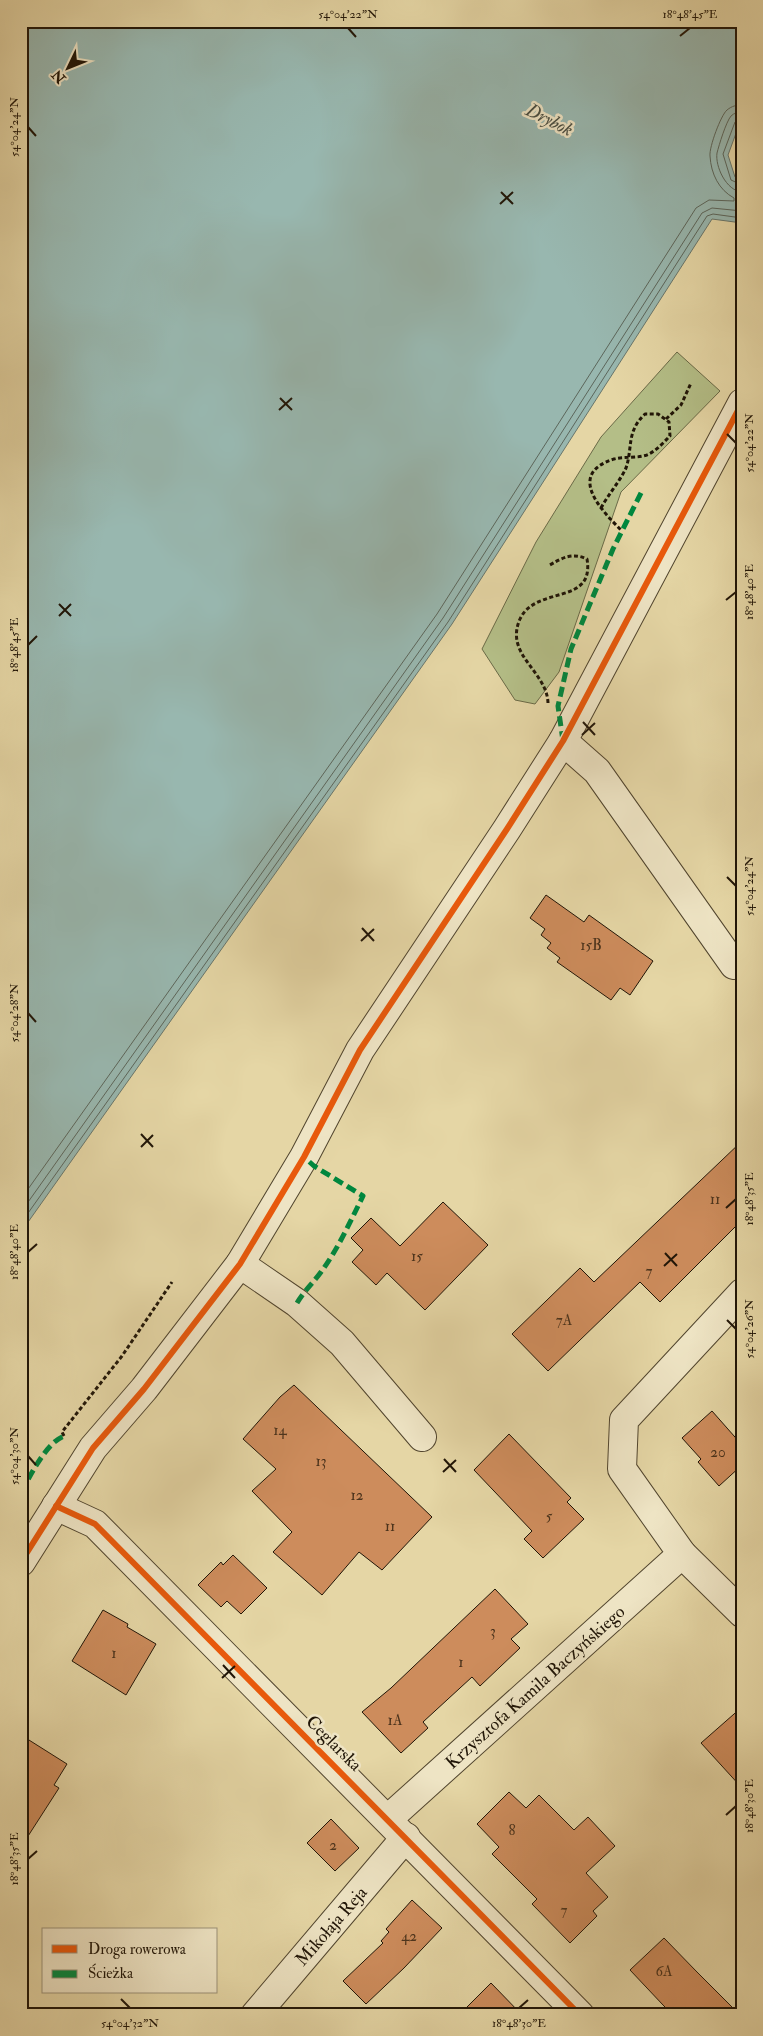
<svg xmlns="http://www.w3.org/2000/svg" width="763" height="2036" font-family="'IM FELL Double Pica',serif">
	<rect width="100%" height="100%" fill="#e5d6a5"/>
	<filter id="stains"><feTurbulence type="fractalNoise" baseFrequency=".004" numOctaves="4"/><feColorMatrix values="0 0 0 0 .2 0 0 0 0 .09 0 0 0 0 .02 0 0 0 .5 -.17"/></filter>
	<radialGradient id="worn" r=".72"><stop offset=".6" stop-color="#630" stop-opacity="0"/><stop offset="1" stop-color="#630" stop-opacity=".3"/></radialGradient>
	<!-- green -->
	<polygon fill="#b4be87" stroke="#6a6a47" points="677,352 720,391 621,492 559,672 535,704 515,700 482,649 536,542 601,437"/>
	<!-- water -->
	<polygon fill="#98b7af" stroke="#68766c" points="21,21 742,21 742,117 728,155 735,177 742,181 742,223 712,219 452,624 21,1232"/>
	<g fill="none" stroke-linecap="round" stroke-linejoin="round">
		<!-- shore -->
		<g stroke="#5c665b" stroke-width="1">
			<path d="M742,112c-4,0 -8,1 -11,4 -5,6 -12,29 -14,37 -2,13 9,38 25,39"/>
			<polyline points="742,118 735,122 723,154 731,180 742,185"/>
			<path d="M21,1199l416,-585 259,-406 13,-8 25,1v-3c-15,-8 -23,-24 -24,-42 -1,-9 11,-41 17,-46 5,-4 9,-5 15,-5"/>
			<polyline points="21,1212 443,618 702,213 712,208 742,211"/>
			<polyline points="21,1223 448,622 707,216 713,214 742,218"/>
		</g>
	</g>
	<!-- building -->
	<g fill="#cd8c5c" stroke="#201507">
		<polygon points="546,895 584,922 589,915 653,961 630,995 620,988 611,1000 557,962 560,958 547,948 551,943 541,935 545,929 530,918"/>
		<polygon points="742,1141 742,1220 660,1302 640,1282 548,1371 512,1334 580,1268 594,1282"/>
		<polygon points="443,1202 488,1245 425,1310 387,1273 376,1285 352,1262 363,1250 351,1238 371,1218 400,1246"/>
		<polygon points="294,1385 432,1517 382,1570 359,1552 322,1595 273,1552 292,1532 252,1491 276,1469 243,1439 280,1397"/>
		<polygon points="712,1411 742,1445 742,1465 719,1486 698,1462 701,1459 682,1438"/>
		<polygon points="509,1434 571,1498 567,1502 584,1519 543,1558 524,1539 532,1531 474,1470"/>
		<polygon points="233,1555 267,1588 241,1614 227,1601 221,1607 198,1585 221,1562 223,1565"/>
		<polygon points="495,1589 528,1624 511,1639 520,1648 480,1686 472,1677 423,1722 428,1728 401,1753 362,1712 391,1688"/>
		<polygon points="103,1610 128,1624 127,1627 156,1644 126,1695 72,1661"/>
		<polygon points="742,1707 742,1788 701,1743"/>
		<polygon points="21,1735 67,1764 54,1785 59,1788 21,1847"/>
		<polygon points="509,1792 526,1808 539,1795 574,1830 588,1817 615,1846 586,1873 608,1897 593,1911 597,1916 570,1943 532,1904 537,1899 492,1854 499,1847 477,1824"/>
		<polygon points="331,1819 359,1848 335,1871 307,1843"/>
		<polygon points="412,1900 442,1928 404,1968 366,2004 343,1981 383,1943 381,1941 389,1932 386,1929"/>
		<polygon points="664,1938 697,1972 740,2015 673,2015 663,2005 630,1970"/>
		<polygon points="491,1983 522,2015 459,2015"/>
	</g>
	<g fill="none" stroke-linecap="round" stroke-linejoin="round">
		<!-- minor casing -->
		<g stroke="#51452e" stroke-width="30">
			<g id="minor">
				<polyline points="563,741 597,771 734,965"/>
				<polyline points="240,1264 297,1303 342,1343 422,1437"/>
				<polyline points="56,1506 95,1524 580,2015"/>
				<polyline points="682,1554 742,1613"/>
				<polyline points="21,1562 93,1448 144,1389 240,1264 304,1157 360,1050 507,829 563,741 742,403"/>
				<polyline points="388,1819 682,1554 622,1469 624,1420 742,1293"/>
				<polyline points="255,2015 406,1837"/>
			</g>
		</g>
		<!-- path -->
		<g stroke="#201507" stroke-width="3" stroke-dasharray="4 2.5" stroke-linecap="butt">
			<polyline points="666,419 681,405 691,383"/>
			<path d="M601,508c7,-13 19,-27 25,-40 7,-21 0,-36 19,-54h13l11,8 1,14c-6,6 -13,14 -21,18 -10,5 -24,2 -35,5 -48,15 -13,51 8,72"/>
			<path d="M548,703c-1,-32 -44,-48 -28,-84 16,-34 75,-13 67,-60 -15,-7 -25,-1 -39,7"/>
			<polyline points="64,1436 62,1432 122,1356 172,1282"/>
		</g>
		<!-- minor -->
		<use href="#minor" stroke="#eee4c4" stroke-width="28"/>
		<!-- quiet -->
		<g stroke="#00873e" stroke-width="5" stroke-dasharray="10 5" stroke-linecap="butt">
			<polyline points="563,741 558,706 571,649 613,549 643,489"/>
			<path d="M297,1303c7,-12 16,-20 24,-31 17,-23 29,-50 42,-76l-49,-30 -10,-9"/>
			<path d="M21,1492c10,-17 25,-49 43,-56"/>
		</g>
		<!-- cycleway casing -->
		<g stroke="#eee4c4" stroke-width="9">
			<g id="cycleway">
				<polyline points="56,1506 95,1524 580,2015"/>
				<polyline points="21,1562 93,1448 144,1389 240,1264 304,1157 360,1050 507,829 563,741 742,403"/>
			</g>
		</g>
		<!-- cycleway -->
		<use href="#cycleway" stroke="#e8590c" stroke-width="6"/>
	</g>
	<!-- ticks -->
	<path fill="none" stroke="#201507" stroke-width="2" d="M348,28l8,9M680,36l10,-8M28,127l8,9M501,192l12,12M500,204l13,-12M280,398l12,12M279,410l13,-12M727,434l9,9M726,600l10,-8M59,604l12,12M59,616l12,-12M28,645l9,-9M583,722l12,13M582,735l13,-12M727,877l9,9M362,928l12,13M361,941l13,-12M28,1013l8,9M141,1134l12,13M141,1147l12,-12M726,1208l10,-9M28,1252l9,-8M665,1253l12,13M664,1266l13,-12M727,1320l9,9M28,1456l8,9M444,1459l12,13M443,1472l13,-12M223,1665l12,13M222,1678l13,-12M726,1815l10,-9M28,1859l9,-8M121,1999l9,9M519,2008l9,-8"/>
	<g text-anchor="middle" stroke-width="5" stroke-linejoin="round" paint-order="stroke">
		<!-- number labels -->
		<g font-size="15" fill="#4b331c">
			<text x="591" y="950">15B</text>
			<text x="715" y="1204">11</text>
			<text x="417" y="1261">15</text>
			<text x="649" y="1276">7</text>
			<text x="564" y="1325">7A</text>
			<text x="280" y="1435">14</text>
			<text x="718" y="1457">20</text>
			<text x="321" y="1466">13</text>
			<text x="357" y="1500">12</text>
			<text x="549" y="1521">5</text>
			<text x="390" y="1531">11</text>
			<text x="493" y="1636">3</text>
			<text x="114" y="1658">1</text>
			<text x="461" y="1667">1</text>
			<text x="395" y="1725">1A</text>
			<text x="512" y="1835">8</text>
			<text x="333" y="1850">2</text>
			<text x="564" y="1915">7</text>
			<text x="409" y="1941">42</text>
			<text x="664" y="1976">6A</text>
		</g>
		<!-- street labels -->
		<g font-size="18" fill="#201507" stroke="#eee4c4">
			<text transform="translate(535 1687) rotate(-42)" y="6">Krzysztofa Kamila Baczyńskiego</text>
			<text transform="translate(334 1743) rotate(45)" y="6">Ceglarska</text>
			<text transform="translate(331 1926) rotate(-49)" y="6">Mikołaja Reja</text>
		</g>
		<!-- water labels -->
		<g font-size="19" font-style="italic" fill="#4a4e42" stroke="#eee4c4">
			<text transform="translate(550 119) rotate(27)" y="7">Drybok</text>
		</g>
	</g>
	<!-- margin -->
	<rect width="763" height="2036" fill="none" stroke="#e5d6a5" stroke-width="55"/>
	<!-- legend -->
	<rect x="42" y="1928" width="175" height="65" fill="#eee4c4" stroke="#9c9178"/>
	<rect x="52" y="1945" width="25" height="8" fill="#e8590c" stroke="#9c9178"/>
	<text x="88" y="1954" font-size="15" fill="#201507">Droga rowerowa</text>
	<rect x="52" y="1970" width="25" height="8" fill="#00873e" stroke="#9c9178"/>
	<text x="88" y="1978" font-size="15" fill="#201507">Ścieżka</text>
	<!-- north arrow -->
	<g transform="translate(68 68) rotate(227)" stroke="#eee4c4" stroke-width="4" paint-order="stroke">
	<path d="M0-4L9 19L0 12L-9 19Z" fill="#201507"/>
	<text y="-8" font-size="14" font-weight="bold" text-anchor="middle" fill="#201507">N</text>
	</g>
	<rect x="28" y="28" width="708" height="1980" fill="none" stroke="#201507" stroke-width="2"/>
	<g font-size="12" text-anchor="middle" fill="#201507">
		<text x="348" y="18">54°04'22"N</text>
		<text x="690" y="18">18°48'45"E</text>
		<text transform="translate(14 127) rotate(-90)" y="4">54°04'24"N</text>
		<text transform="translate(749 443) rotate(-90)" y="4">54°04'22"N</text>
		<text transform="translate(749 592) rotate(-90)" y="4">18°48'40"E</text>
		<text transform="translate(14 645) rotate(-90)" y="4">18°48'45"E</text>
		<text transform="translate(749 886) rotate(-90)" y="4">54°04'24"N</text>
		<text transform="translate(14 1013) rotate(-90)" y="4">54°04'28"N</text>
		<text transform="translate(749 1199) rotate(-90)" y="4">18°48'35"E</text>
		<text transform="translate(14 1252) rotate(-90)" y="4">18°48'40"E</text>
		<text transform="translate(749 1329) rotate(-90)" y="4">54°04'26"N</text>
		<text transform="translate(14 1456) rotate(-90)" y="4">54°04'30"N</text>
		<text transform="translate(749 1806) rotate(-90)" y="4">18°48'30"E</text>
		<text transform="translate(14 1859) rotate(-90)" y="4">18°48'35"E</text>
		<text x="130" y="2027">54°04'32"N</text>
		<text x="519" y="2027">18°48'30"E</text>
	</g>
	<rect width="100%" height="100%" filter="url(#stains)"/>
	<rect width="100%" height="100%" fill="url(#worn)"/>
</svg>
